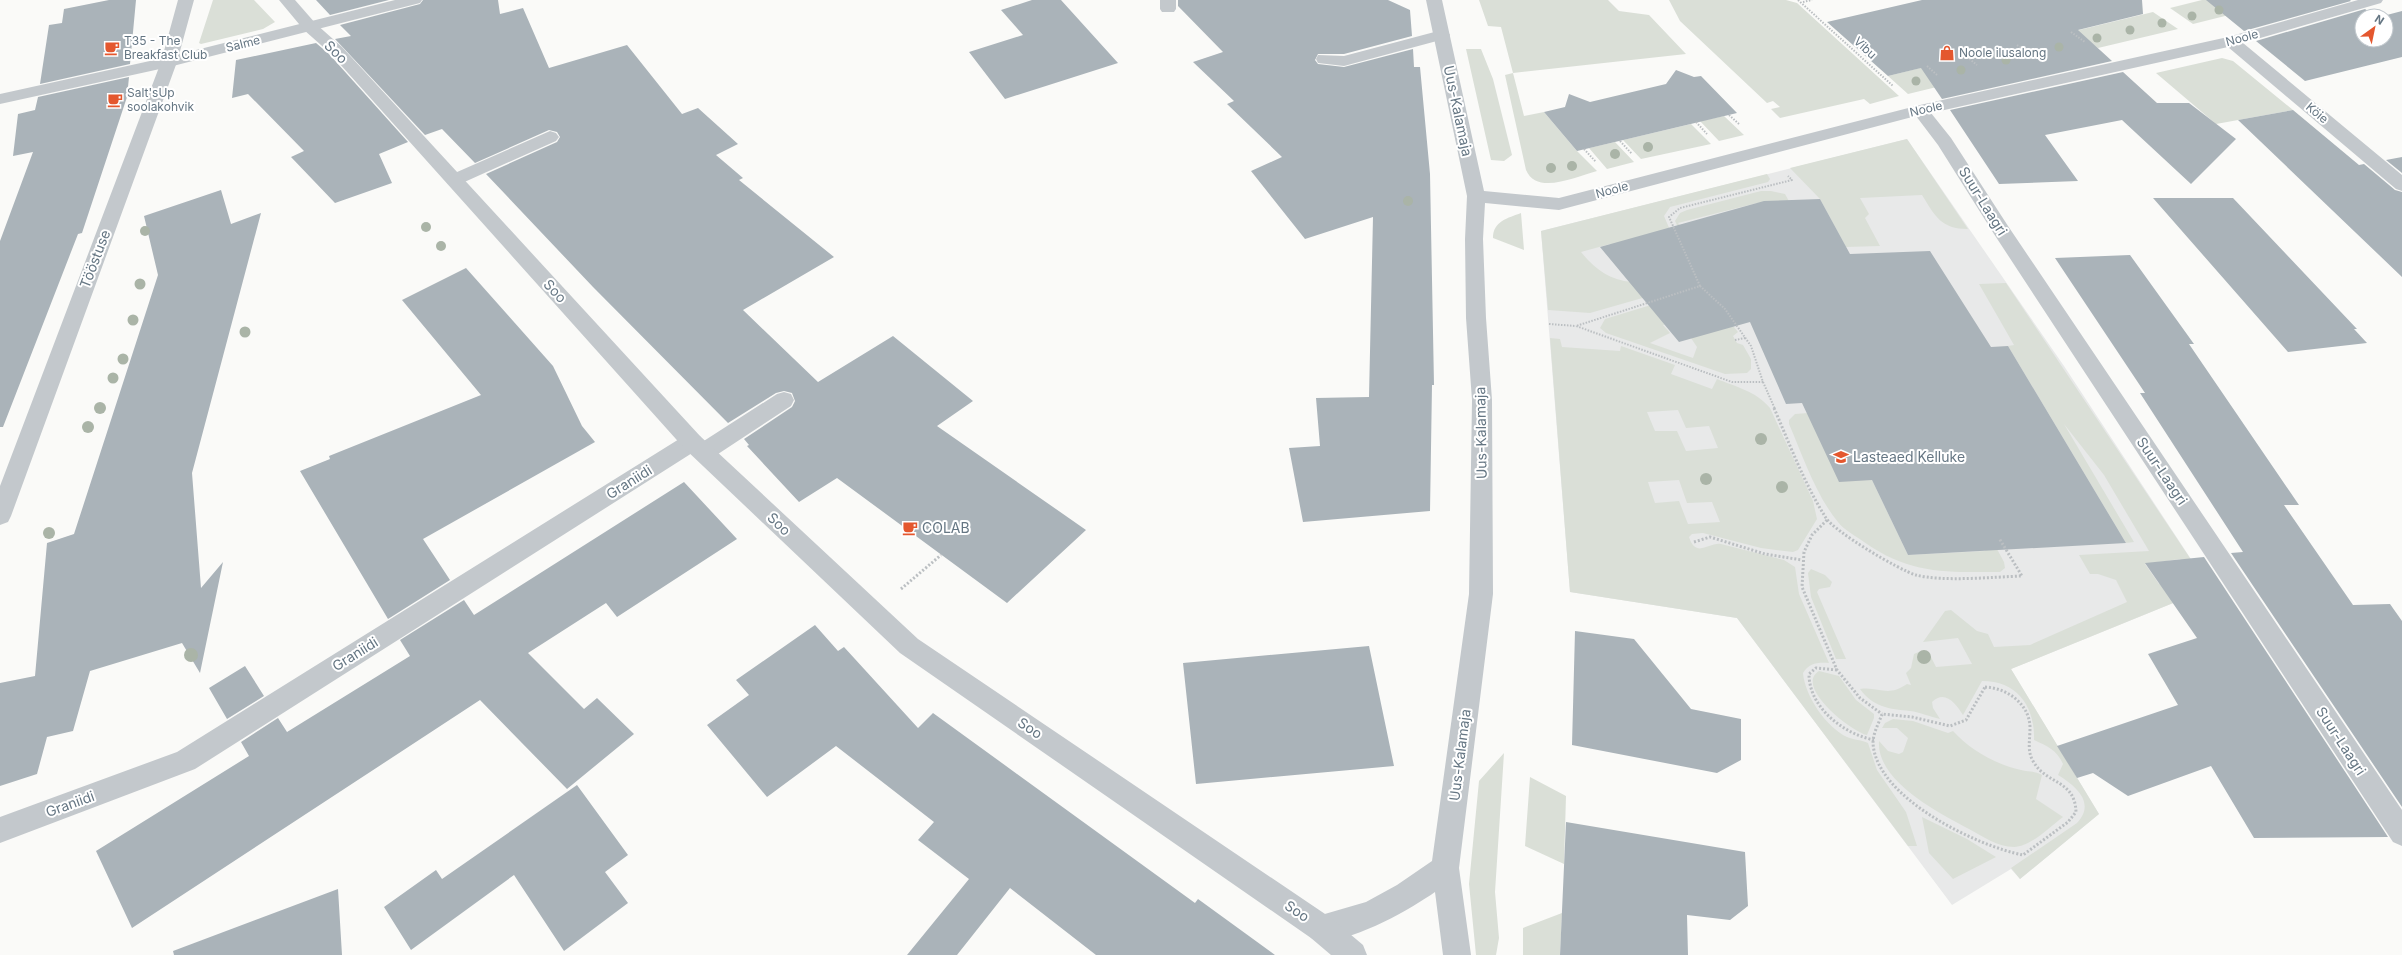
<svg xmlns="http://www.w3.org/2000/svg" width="2402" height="955" viewBox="0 0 2402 955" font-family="Inter,sans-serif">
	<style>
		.built { fill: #e8e9e9 }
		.green { fill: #dadfd7; fill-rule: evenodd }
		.building { fill: #aab3b9 }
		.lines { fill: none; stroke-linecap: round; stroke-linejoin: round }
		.path-far1 { stroke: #bbbfc2; stroke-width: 2; stroke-dasharray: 1.5 1.5; stroke-linecap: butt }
		.path { stroke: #bbbfc2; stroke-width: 3; stroke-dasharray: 2 2; stroke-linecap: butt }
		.service { fill: #c3c8cc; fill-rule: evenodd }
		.minor { fill: #c3c8cc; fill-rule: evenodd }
		.tertiary { fill: #c3c8cc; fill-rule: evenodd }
		.tree { fill: #aab4a7 }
		.labels { text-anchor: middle; stroke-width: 4; stroke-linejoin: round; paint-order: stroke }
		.far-street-label { font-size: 12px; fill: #657683; stroke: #fff }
		.far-poi-label { font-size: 12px; fill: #657683; stroke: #fff; text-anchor: start }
		.street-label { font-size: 14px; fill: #657683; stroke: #fff }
		.poi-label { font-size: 14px; fill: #657683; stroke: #fff; text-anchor: start }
	</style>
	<rect width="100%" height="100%" fill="#fafaf8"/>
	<path class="built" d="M1907 139 2064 366 2210 588 2011 669 2099 814 2020 879 2011 869 1952 905 1737 618 1570 592 1541 231Z"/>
	<path class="green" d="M213 0H254L275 22 263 29 201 44 199 43Z
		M1479 0H1608L1619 11 1649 15 1686 54 1513 73 1524 116 1544 112 1577 151 1597 171C1577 176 1537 196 1526 170L1505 75 1513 73 1501 27 1488 26Z
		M1669 0H1786L1797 3 1899 96 1870 104 1864 99 1780 118 1771 109 1780 107 1773 101 1767 103 1680 21Z
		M2202 0H2250L2261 7 2193 24 2170 8Z
		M2153 12 2178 29 2098 48 2075 31Z
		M1466 49H1481L1493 79 1512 155 1504 161 1491 160Z
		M2222 58 2233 61 2293 110 2216 124 2156 73Z
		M1924 67 1945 85 1908 94 1888 76Z
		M1724 116 1744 135 1719 141 1700 121Z
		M1691 124 1711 144 1641 159 1623 140Z
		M1907 139 1968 229C1941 229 1935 216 1922 195L1860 198 1869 214 1865 218 1880 246 1846 247 1820 199 1790 168Z
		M1615 142 1634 162 1607 169 1589 148Z
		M1767 174 1770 179 1768 182 1670 207 1664 216 1691 279 1646 297 1590 313 1548 310 1541 231ZM1610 244 1621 257 1632 282C1609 280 1595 269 1581 252Z
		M1761 191H1771L1785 194 1790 203 1784 231 1757 203 1678 223 1707 257 1696 264 1675 221 1680 213 1687 210Z
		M1521 213 1524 250 1493 238C1493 221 1508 218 1521 213Z
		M2006 283 2210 588 2011 669 2099 814 2020 879 2011 868 2077 823C2096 803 2076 786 2058 775L2063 764C2057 750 2047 746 2034 740 2035 707 2018 681 1982 681L1963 715C1956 704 1945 689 1932 702L1933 708 1940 719C1930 717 1920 712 1910 711 1889 709 1873 707 1860 689 1879 686 1887 698 1907 684L1911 685 1906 673 1911 668 1914 654 1921 651 1930 655 1936 667 1972 664 1958 638 1923 642 1945 611 1951 610 1977 631 1988 634 1994 647 2030 645 2127 602 2116 580 2098 574H2090L2079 555 2149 551 2104 475 2064 424 2134 542 2126 543 2008 346 2014 345 1979 284ZM2180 559 2194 579 2159 584 2145 564Z
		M1687 294 1716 305 1738 332 1733 336 1737 343 1743 345 1751 359V369L1747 373 1725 374 1606 333 1600 328 1605 319ZM1690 318 1691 338 1697 347 1693 358 1650 343 1670 333 1663 325Z
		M1550 338 1560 339 1562 347 1620 351 1621 346 1675 365 1671 374 1712 389 1717 379C1736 387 1756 391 1770 408L1813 501 1817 519 1798 550 1793 552 1761 548 1703 533 1692 534 1689 537C1696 559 1709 542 1721 544L1784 560 1795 567 1799 594 1829 663C1818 662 1809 663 1803 673 1805 696 1826 727 1847 737 1854 740 1862 740 1868 743L1877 770 1906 812 1917 846H1908L1737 618 1570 592ZM1678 410 1686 428 1709 426 1718 448 1686 451 1677 431H1655L1647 412ZM1679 480 1687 503 1712 502 1720 522 1688 524 1679 501 1655 503 1648 482Z
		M1821 412 1872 480 1908 555 1985 551 1991 538 2004 562 2005 568 2000 572C1946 572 1911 575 1864 542 1856 536 1844 530 1838 522 1815 494 1803 456 1789 424V420L1795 414Z
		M1811 569 1825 575 1832 582 1830 587 1819 589 1817 592 1846 659H1836L1811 597 1808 573Z
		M1819 671 1839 676 1856 700 1874 714V718L1867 735C1850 731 1794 686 1819 671Z
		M1893 719 1913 721 1948 733 1953 731C1970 750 1997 765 2021 770 2029 772 2035 771 2042 775L2036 799 2063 817C2050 827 2030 847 2014 847 1998 847 1982 836 1969 829 1939 813 1876 781 1879 741L1888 751 1899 754 1903 752 1908 738 1897 728H1882L1885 723Z
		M1504 753 1495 892 1499 938 1496 955H1476L1469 884 1479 781Z
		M1530 777 1566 796 1564 864 1525 846Z
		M1922 817 1967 839 1996 857 1953 879 1929 853Z
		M1562 913 1560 955H1523V928Z"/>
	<path class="building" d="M109 0H136L130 64 40 84 49 25 62 23 64 9Z
		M316 0H389L330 15Z
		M423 0H498L500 14 523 8 549 68 627 45 682 114 698 108 738 144 716 155 743 178 739 180 834 257 743 310 818 382 893 336 973 401 937 426 1086 530 1007 603 837 478 799 502 747 446 749 445 744 439 792 407 795 401 792 393 784 391 776 393 728 423 593 287 486 174 557 142 560 137 557 132 549 130 475 163 442 129 425 135 335 39 351 36 340 25 420 4Z
		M1032 0H1061L1118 63 1005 99 969 52 1023 35 1001 10Z
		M1178 0H1388L1410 10 1412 36 1344 54H1318L1315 60 1318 64 1344 67 1413 49 1414 67H1420L1430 174 1434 385H1432L1430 511 1303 522 1289 448 1320 446 1316 398 1369 397 1373 217 1305 239 1251 171 1282 157 1227 104 1234 101 1193 62 1223 52 1178 6Z
		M1922 0H2142L2143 14 2078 30 2112 61 1942 99 1921 68 1888 76 1827 22Z
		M2206 0H2350L2351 1 2244 31Z
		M2365 9 2375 16H2362V40H2386V16H2383L2402 11V57L2305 81 2256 41Z
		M316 43 329 54 408 142 379 154 392 183 335 203 291 157 304 151 248 94 232 98 236 60Z
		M1676 70 1694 77 1701 76 1737 113 1577 151 1544 112 1565 107 1569 94 1590 102 1666 84Z
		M2123 72 2157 103H2189L2236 139 2191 184 2122 120 2045 135 2078 181 1999 184 1950 110Z
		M129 77 127 97 82 233 78 234 3 427H0V241L33 152 13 156 18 114 35 110 38 97Z
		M2293 110 2359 165 2364 164 2395 190 2402 192V277L2238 120Z
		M2402 157V173L2386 160Z
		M221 190 231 224 261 213 192 473 201 588 223 562 200 673 182 643 90 671 73 731 47 737 37 774 0 786V683L35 676 47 543 74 534 158 275 144 216Z
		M2153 198H2233L2357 329H2354L2367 343 2288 352Z
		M1820 199 1850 254 1930 251 1991 347 2008 346 2126 543 1908 555 1872 480 1839 482 1802 403 1786 404 1750 322 1679 342 1600 247 1764 201Z
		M2130 255 2194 344H2189L2299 505H2284L2353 605 2390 604 2402 621V807L2231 553 2243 552 2140 393H2145L2055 258Z
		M466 268 553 366 582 426 595 442 423 539 450 580 388 619 300 471 330 459 329 456 481 395 402 300Z
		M684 482 737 539 617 617 606 603 528 653 584 709 597 698 634 734 567 789 480 700 132 928 96 851 249 756 241 742 278 718 287 732 410 656 400 640 464 600 474 615Z
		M2204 557 2388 837 2254 838 2211 766 2128 796 2093 773 2077 778 2057 746 2178 705 2148 654 2197 638 2145 563Z
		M815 625 838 651 844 647 918 728 933 713 1195 903 1198 899 1275 955H1096L1010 888 957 955H907L969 879 918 840 934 822 836 746 767 797 707 725 749 695 736 680Z
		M1575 631 1634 639 1691 709 1741 719V760L1717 773 1572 745Z
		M1369 646 1394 766 1196 784 1183 663Z
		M245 666 264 696 227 719 209 688Z
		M577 785 628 855 605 872 628 903 564 951 514 875 411 950 384 907 436 870 442 879Z
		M1566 822 1745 852 1748 906 1730 920 1687 915 1688 955H1560Z
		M338 889 342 955H174L173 951Z"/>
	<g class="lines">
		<path class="path-far1" d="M1798 0 1893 86
			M1803 2 1812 0
			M2071 32 2085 42
			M2017 45 2029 53
			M1967 57 1977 65
			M1927 66 1937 75
			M1729 115 1740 125
			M1696 122 1707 134
			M1620 141 1632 154
			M1584 149 1596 162
			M1700 286 1669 217 1680 208 1792 180 1788 176
			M1700 286 1725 309 1751 346 1763 382H1732L1576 326Z
			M1549 324 1576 326
			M1735 340 1745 338
			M1763 382 1775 409"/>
		<path class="path" d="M1774 408C1790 445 1805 485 1826 518 1835 532 1899 570 1916 575 1943 582 1993 577 2022 576L1999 538
			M1827 520 1812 535 1804 552 1802 587 1837 670 1860 698 1882 714
			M1694 542 1710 537 1765 554 1802 560
			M901 589 941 555
			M1837 670 1816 668 1809 674C1809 708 1844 734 1874 740
			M1985 687C2007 688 2030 704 2030 728 2030 740 2027 751 2033 761 2046 785 2075 779 2076 812L2068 822 2023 855C1977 846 1876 798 1873 743 1873 733 1879 723 1882 714L1912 717 1950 726 1966 720Z"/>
		<path class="service" d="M1160 0H1176V9L1174 12H1162L1160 9Z
			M1442 30 1448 32 1450 35 1448 38 1344 66 1318 63 1316 59 1318 55 1344 56Z
			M550 131 556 133 559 137 556 141 460 184 454 186 448 184 445 180 448 176Z
			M784 392 791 394 794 400 791 406 712 458 704 460 696 458 693 452 696 446 777 394Z"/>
		<path class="minor" d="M395 0H422L420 3 169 67 0 104V94L168 57Z
			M1426 0H1442L1484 191 1559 198 1920 105 2228 37 2358 0H2383L2381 3 2243 43 2402 175V191L2396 189 2228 47 1931 113 1951 138 2008 226 2402 810V846L2393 842 1994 234 1938 145 1916 116 1559 210 1485 203 1483 239 1486 318 1492 400 1493 594 1459 868 1471 955H1443L1435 892C1409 910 1341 950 1311 938L1307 928 1311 918 1366 902 1397 885 1432 861 1469 594 1472 400 1466 318 1465 239 1467 196Z
			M692 434 700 436 703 442 700 448 195 769 0 843V817L177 752 684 436Z"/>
		<path class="tertiary" d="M178 0H194L177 62 11 516 8 522 0 525V486L161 62Z
			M279 0H295L316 24 342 47 700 436 918 639 1331 918 1363 945 1367 955H1331L1311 938 900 653 684 448 330 53 304 30Z"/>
	</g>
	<g class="tree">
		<circle cx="2219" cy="10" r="4.5"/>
		<circle cx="2192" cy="16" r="4.5"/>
		<circle cx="2162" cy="23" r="4.5"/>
		<circle cx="2130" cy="30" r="4.5"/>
		<circle cx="2097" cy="38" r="4.5"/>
		<circle cx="2059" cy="47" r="4.5"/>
		<circle cx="2006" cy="60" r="4.5"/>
		<circle cx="1961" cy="70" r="4.5"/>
		<circle cx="1916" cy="81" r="4.5"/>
		<circle cx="1648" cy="147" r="5"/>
		<circle cx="1615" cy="154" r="5"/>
		<circle cx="1572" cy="166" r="5"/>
		<circle cx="1551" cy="168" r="5"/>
		<circle cx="1408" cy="201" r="5"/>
		<circle cx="426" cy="227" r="5"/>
		<circle cx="145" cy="231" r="5"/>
		<circle cx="441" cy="246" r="5"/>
		<circle cx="140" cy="284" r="5.5"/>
		<circle cx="133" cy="320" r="5.5"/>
		<circle cx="245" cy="332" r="5.5"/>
		<circle cx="123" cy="359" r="5.5"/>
		<circle cx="113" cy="378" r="5.5"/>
		<circle cx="100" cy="408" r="6"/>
		<circle cx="88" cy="427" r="6"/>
		<circle cx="1761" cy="439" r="6"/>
		<circle cx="1706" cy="479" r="6"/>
		<circle cx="1782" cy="487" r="6"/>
		<circle cx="49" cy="533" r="6"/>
		<circle cx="191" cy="655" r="7"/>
		<circle cx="1924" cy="657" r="7"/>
	</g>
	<defs>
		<g id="cafe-bare" transform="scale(1.2)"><path d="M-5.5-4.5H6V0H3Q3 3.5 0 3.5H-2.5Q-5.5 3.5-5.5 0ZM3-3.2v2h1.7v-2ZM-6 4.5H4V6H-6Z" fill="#e4572e" stroke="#fff" stroke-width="2.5" paint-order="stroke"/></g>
		<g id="shop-bare" transform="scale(1.2)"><path d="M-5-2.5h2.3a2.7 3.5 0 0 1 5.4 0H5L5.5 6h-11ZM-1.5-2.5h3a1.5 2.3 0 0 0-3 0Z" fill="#e4572e" stroke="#fff" stroke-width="2.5" paint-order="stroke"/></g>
		<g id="school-bare" transform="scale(1.2)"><path d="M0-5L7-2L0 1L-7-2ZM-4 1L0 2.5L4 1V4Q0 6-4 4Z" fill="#e4572e" stroke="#fff" stroke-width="2.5" paint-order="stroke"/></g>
	</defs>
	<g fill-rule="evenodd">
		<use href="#cafe-bare" x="112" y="48"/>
		<use href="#shop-bare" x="1947" y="53"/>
		<use href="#cafe-bare" x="115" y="100"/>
		<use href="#school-bare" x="1841" y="457"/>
		<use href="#cafe-bare" x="910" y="528"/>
	</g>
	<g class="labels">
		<g class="far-street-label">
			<text transform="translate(2242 38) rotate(-15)" y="4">Noole</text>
			<text transform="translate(243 44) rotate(-14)" y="4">Salme</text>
			<text transform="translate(1865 48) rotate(43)" y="4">Vibu</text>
			<text transform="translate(1926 109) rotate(-13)" y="4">Noole</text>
			<text transform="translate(2317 113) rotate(40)" y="4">Köie</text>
			<text transform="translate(1612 190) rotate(-15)" y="4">Noole</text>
		</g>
		<g class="far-poi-label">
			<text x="124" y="45">T35 - The<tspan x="124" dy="14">Breakfast Club</tspan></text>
			<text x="1959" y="57">Noole ilusalong</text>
			<text x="127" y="97">Salt'sUp<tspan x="127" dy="14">soolakohvik</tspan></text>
		</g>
		<g class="street-label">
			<text transform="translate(336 52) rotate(45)" y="5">Soo</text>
			<text transform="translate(1458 111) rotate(78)" y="5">Uus-Kalamaja</text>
			<text transform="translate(1983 201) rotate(58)" y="5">Suur-Laagri</text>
			<text transform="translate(95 259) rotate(-69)" y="5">Tööstuse</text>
			<text transform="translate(555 291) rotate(47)" y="5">Soo</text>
			<text transform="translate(1481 433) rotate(-91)" y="5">Uus-Kalamaja</text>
			<text transform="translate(2162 471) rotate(56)" y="5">Suur-Laagri</text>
			<text transform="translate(629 482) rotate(-32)" y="5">Graniidi</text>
			<text transform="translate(779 524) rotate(43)" y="5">Soo</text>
			<text transform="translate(355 654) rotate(-32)" y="5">Graniidi</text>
			<text transform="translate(1030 728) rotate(34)" y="5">Soo</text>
			<text transform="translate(2341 741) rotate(57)" y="5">Suur-Laagri</text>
			<text transform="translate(1460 755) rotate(-83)" y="5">Uus-Kalamaja</text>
			<text transform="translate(70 804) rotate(-20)" y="5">Graniidi</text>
			<text transform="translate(1297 911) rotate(34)" y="5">Soo</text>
		</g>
		<g class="poi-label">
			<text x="1853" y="462">Lasteaed Kelluke</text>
			<text x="922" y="533">COLAB</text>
		</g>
	</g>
	<g transform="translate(2374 28) rotate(33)"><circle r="19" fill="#ffffff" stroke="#c1c8cd"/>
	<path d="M0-3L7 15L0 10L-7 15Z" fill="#e4572e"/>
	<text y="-6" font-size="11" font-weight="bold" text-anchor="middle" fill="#657683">N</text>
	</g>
</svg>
